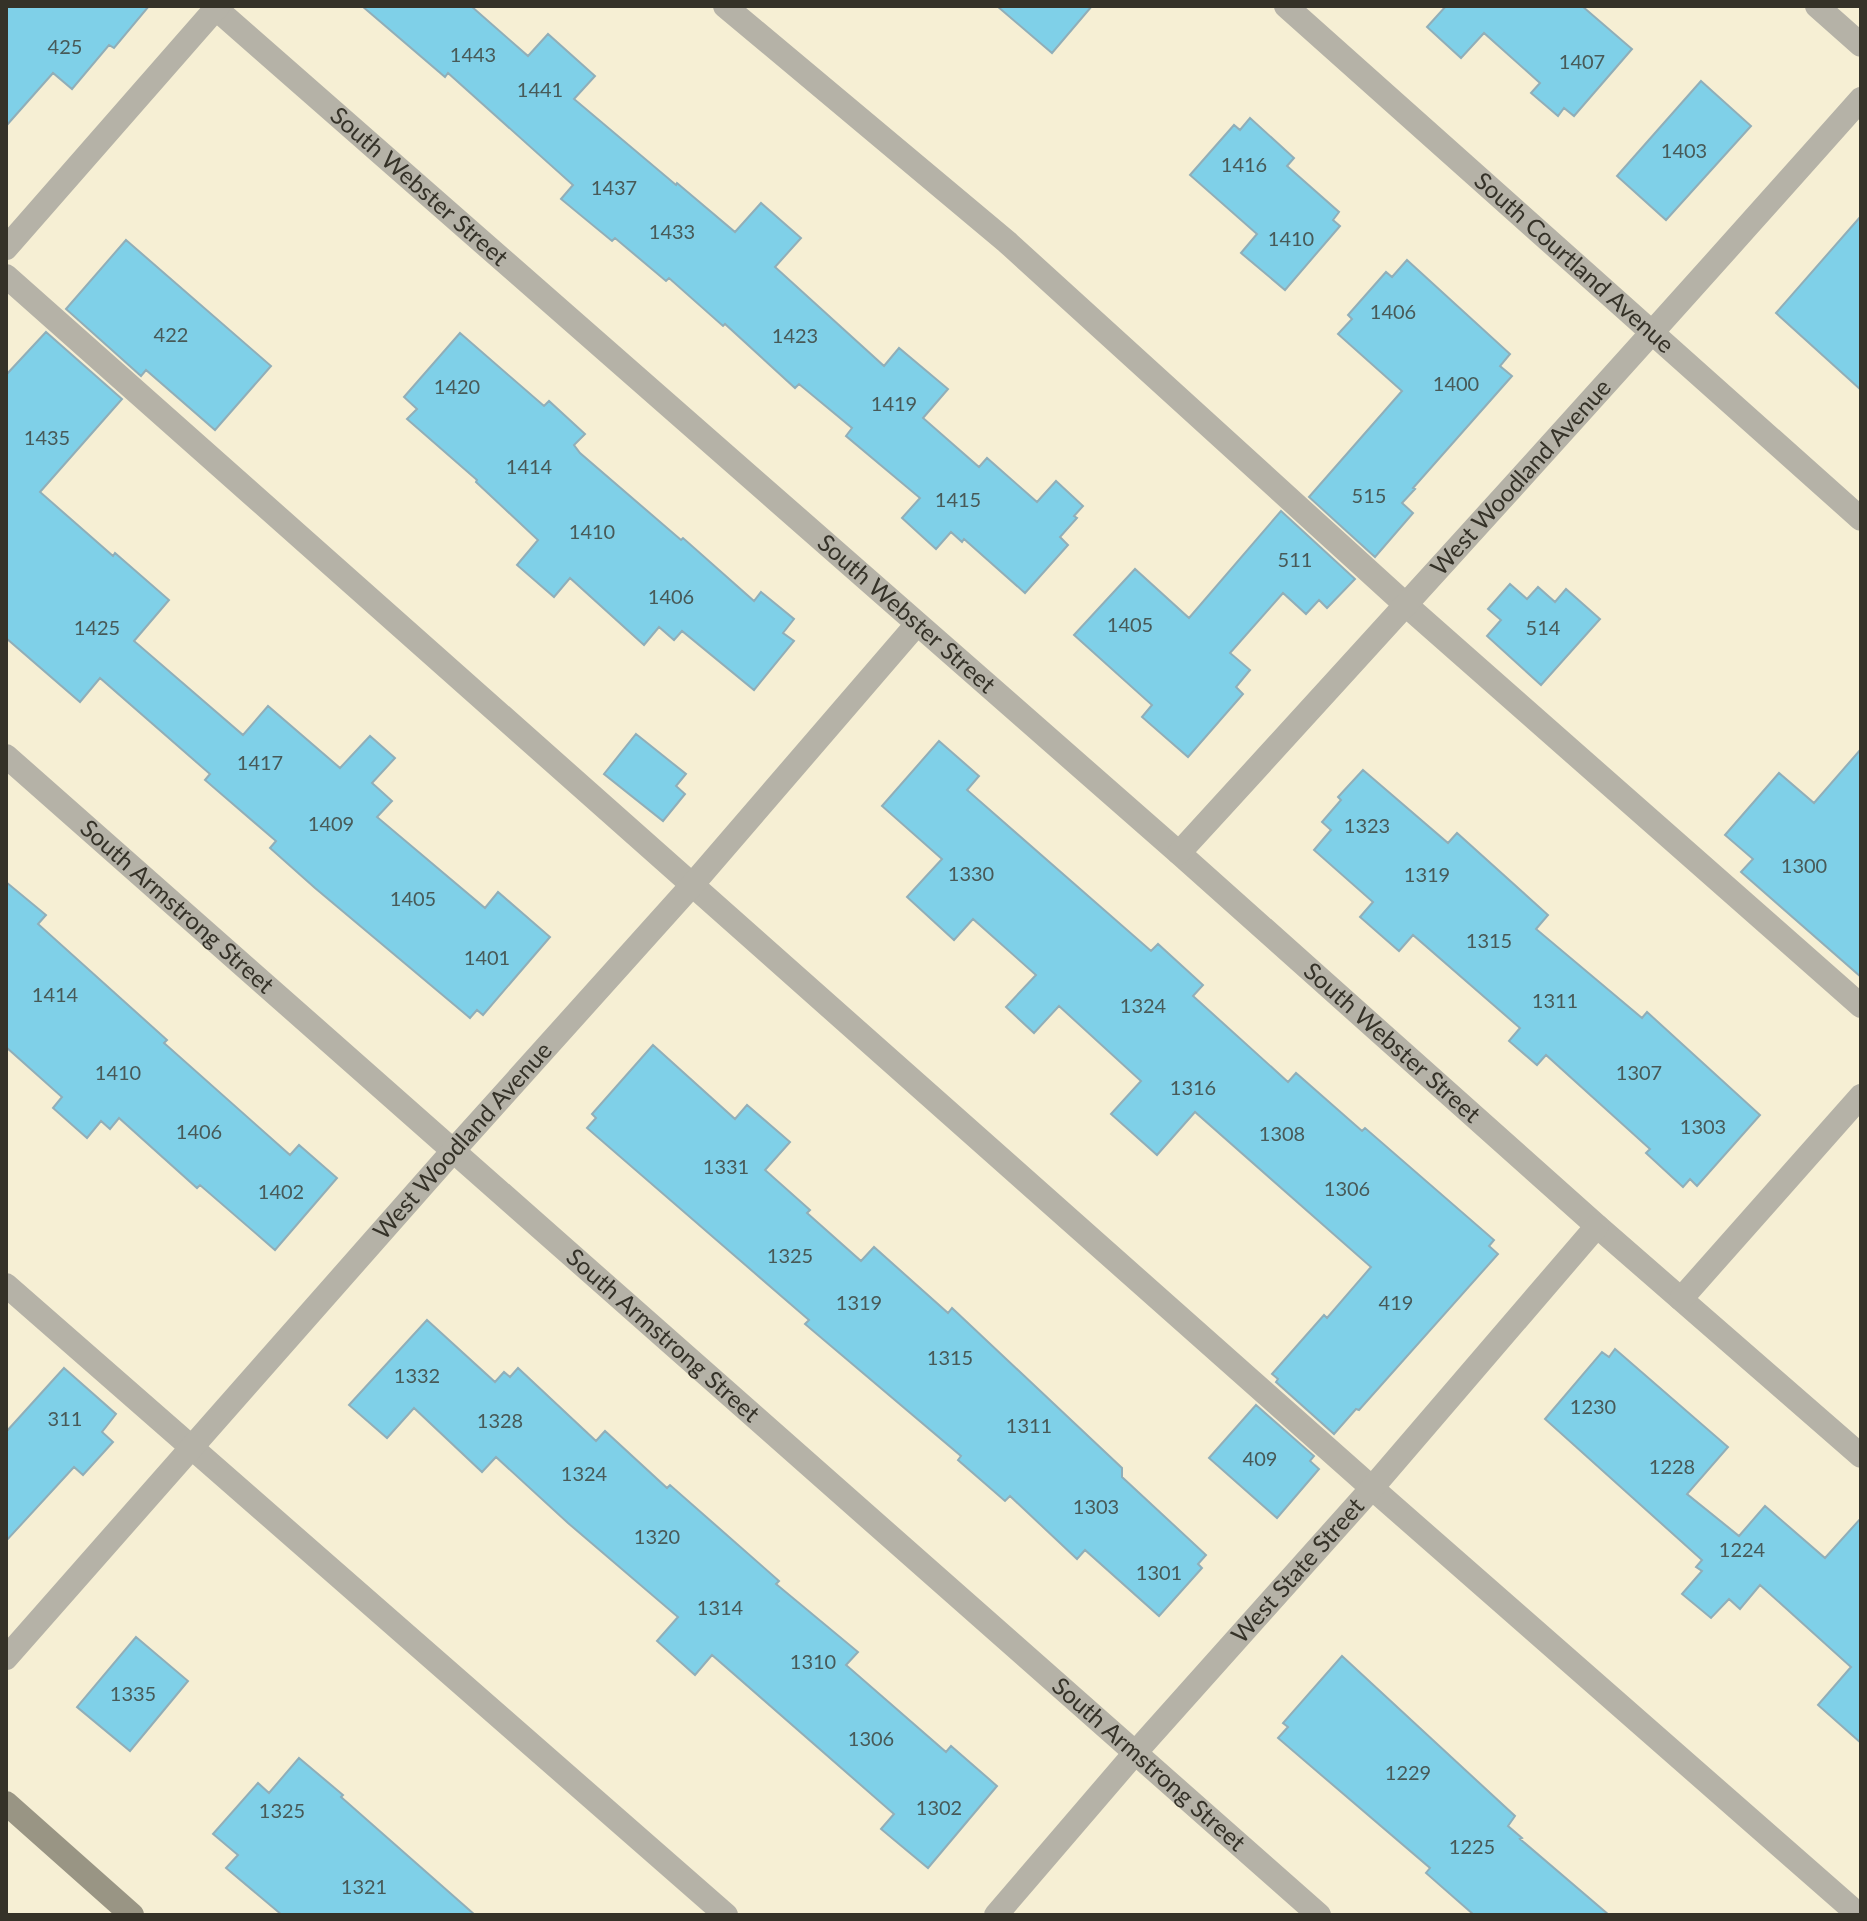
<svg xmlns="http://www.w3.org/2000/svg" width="1867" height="1921" viewBox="0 0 1867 1921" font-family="Lato,sans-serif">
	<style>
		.building { fill: #7fd0e8; stroke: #90aeb8; stroke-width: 2 }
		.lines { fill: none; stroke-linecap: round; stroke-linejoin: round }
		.lane { stroke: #b5b2a7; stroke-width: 24 }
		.street { stroke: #b5b2a7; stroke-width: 24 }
		.secondary { stroke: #999584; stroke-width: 24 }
		.labels { text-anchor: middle; stroke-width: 6; stroke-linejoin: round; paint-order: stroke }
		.number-label { font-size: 20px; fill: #485a58 }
		.street-label { font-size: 24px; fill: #353228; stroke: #f6efd4 }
	</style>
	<rect width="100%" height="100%" fill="#f6efd4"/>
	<path class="building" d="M6 6H149L114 48 109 45 72 89 53 73 6 126Z
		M362 6H471L528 56 548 34 595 76 574 99 676 185 677 183 735 232 761 203 801 238 775 267 884 366 899 348 948 389 923 418 979 467 987 458 1037 502 1056 481 1083 506 1074 516 1077 518 1060 537 1068 545 1025 593 964 539 962 542 951 532 936 549 902 518 920 498 846 436 852 428 799 384 795 388 725 324 723 326 669 278 666 281 615 238 612 241 561 199 573 185 448 73 445 77Z
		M997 6H1092L1052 53Z
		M1446 6H1582L1632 49 1574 116 1564 108 1558 116 1531 93 1540 83 1484 33 1461 58 1427 27Z
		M1701 81 1751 126 1666 220 1617 176Z
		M1250 118 1294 158 1287 166 1339 212 1333 220 1340 226 1285 290 1241 253 1257 234 1190 175 1234 125 1240 130Z
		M1861 216V390L1776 313Z
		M126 240 271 366 215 430 146 370 141 376 66 309Z
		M1407 260 1510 354 1500 366 1512 376 1413 488 1415 489 1402 503 1413 513 1375 557 1309 497 1402 391 1338 334 1352 319 1348 315 1386 272 1392 277Z
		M46 332 122 399 40 492 113 556 115 553 169 600 134 641 243 735 268 706 340 768 370 736 395 758 372 783 392 801 377 817 485 908 498 892 550 937 483 1015 477 1010 470 1018 315 888 270 848 276 841 205 780 210 774 100 678 80 702 6 638V375Z
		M460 333 544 406 549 401 585 434 574 445 580 453 681 540 683 538 754 601 761 592 794 619 783 633 794 641 754 690 682 631 674 640 659 627 644 645 570 578 554 597 517 565 538 540 476 482 477 480 407 419 417 409 404 397Z
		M1281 511 1355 579 1327 608 1319 600 1306 614 1283 593 1230 653 1250 670 1236 687 1243 694 1188 757 1142 717 1152 705 1074 635 1135 569 1189 618Z
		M1510 584 1527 599 1538 587 1555 602 1566 589 1600 619 1541 685 1487 636 1501 620 1488 609Z
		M636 734 686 774 676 786 685 794 663 821 604 774Z
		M939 741 979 776 967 790 1151 951 1158 944 1203 985 1193 996 1288 1082 1296 1073 1362 1131 1365 1128 1494 1240 1489 1246 1498 1254 1359 1410 1356 1409 1334 1434 1276 1382 1278 1379 1272 1374 1324 1315 1327 1318 1371 1267 1195 1112 1157 1155 1111 1114 1141 1081 1059 1006 1034 1033 1006 1007 1036 975 973 919 954 940 907 897 942 859 882 806Z
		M1861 749V977L1741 872 1753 859 1725 835 1779 773 1814 803Z
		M1363 770 1448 843 1457 833 1548 915 1536 929 1642 1018 1647 1012 1760 1115 1697 1186 1690 1179 1683 1187 1646 1153 1650 1149 1546 1055 1537 1065 1509 1041 1520 1028 1413 935 1399 951 1360 917 1373 902 1314 850 1331 830 1322 822 1341 800 1338 797Z
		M6 882 46 915 38 924 167 1040 164 1043 290 1155 299 1145 337 1178 275 1250 200 1185 197 1188 119 1118 110 1129 101 1121 87 1138 53 1108 62 1097 6 1047Z
		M653 1045 735 1119 747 1105 790 1142 765 1170 810 1210 807 1213 861 1261 874 1247 948 1313 952 1308 1122 1468V1477L1206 1555 1198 1564 1202 1568 1159 1616 1085 1550 1077 1559 1010 1496 1005 1501 958 1460 961 1456 805 1324 809 1320 587 1128 596 1118 592 1114Z
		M427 1320 495 1382 504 1372 510 1377 518 1368 596 1441 605 1431 667 1488 670 1485 779 1581 776 1584 858 1652 846 1665 946 1752 951 1746 997 1786 928 1868 881 1829 894 1814 712 1655 695 1675 657 1641 678 1617 568 1523 496 1457 482 1472 414 1408 387 1438 349 1405Z
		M1615 1349 1728 1447 1687 1494 1739 1536 1765 1506 1825 1558 1861 1518V1743L1818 1705 1851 1667 1760 1585 1740 1609 1729 1599 1711 1618 1682 1594 1702 1571 1696 1567 1702 1560 1545 1419 1602 1352 1609 1357Z
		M64 1368 116 1414 102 1432 113 1442 83 1475 74 1467 6 1541V1432Z
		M1256 1405 1314 1456 1310 1461 1319 1469 1277 1518 1209 1458Z
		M136 1637 188 1681 130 1751 77 1707Z
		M1342 1656 1515 1816 1508 1826 1522 1838 1520 1839 1609 1915H1474L1426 1873 1430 1868 1278 1738 1288 1727 1283 1723Z
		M299 1758 343 1795 341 1797 475 1915H282L226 1868 238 1855 213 1834 258 1783 269 1793Z"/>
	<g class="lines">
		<path class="lane" d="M725 6 1007 242 1406 605 1861 1006
			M1817 6 1861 45
			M6 276 1372 1488 1859 1915
			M6 1285 726 1915"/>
		<g class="street">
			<path id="s1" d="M213 6 1179 853 1597 1226 1861 1456"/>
			<path id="s2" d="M1286 6 1861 519"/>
			<path d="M6 248 218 6"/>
			<path id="s3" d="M6 756 1319 1915"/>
			<path id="s4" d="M1179 853C1408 603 1636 352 1861 99"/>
			<path d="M1681 1299 1861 1096"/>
			<path id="s5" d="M6 1658 453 1151 693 884 917 624"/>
			<path id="s6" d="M996 1915 1135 1753 1372 1488 1597 1226"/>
		</g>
		<path class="secondary" d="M6 1803 132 1915"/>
	</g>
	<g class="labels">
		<g class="number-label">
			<text x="65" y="54">425</text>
			<text x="473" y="62">1443</text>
			<text x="1582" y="69">1407</text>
			<text x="540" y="97">1441</text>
			<text x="1684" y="158">1403</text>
			<text x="1244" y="172">1416</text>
			<text x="614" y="195">1437</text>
			<text x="672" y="239">1433</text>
			<text x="1291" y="246">1410</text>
			<text x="1393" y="319">1406</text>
			<text x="171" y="342">422</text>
			<text x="795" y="343">1423</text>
			<text x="1456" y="391">1400</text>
			<text x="457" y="394">1420</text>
			<text x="894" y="411">1419</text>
			<text x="47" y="445">1435</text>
			<text x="529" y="474">1414</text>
			<text x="1369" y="503">515</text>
			<text x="958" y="507">1415</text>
			<text x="592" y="539">1410</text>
			<text x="1295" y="567">511</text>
			<text x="671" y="604">1406</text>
			<text x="1130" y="632">1405</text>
			<text x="97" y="635">1425</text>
			<text x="1543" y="635">514</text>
			<text x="260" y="770">1417</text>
			<text x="331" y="831">1409</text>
			<text x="1367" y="833">1323</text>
			<text x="1804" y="873">1300</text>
			<text x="971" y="881">1330</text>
			<text x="1427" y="882">1319</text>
			<text x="413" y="906">1405</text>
			<text x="1489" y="948">1315</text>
			<text x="487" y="965">1401</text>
			<text x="55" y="1002">1414</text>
			<text x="1555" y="1008">1311</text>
			<text x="1143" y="1013">1324</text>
			<text x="118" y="1080">1410</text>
			<text x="1639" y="1080">1307</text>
			<text x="1193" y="1095">1316</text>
			<text x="1703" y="1134">1303</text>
			<text x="199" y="1139">1406</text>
			<text x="1282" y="1141">1308</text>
			<text x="726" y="1174">1331</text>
			<text x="1347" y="1196">1306</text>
			<text x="281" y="1199">1402</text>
			<text x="790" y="1263">1325</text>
			<text x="859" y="1310">1319</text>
			<text x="1396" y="1310">419</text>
			<text x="950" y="1365">1315</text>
			<text x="417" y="1383">1332</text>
			<text x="1593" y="1414">1230</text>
			<text x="65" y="1426">311</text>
			<text x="500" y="1428">1328</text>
			<text x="1029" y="1433">1311</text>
			<text x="1260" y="1466">409</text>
			<text x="1672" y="1474">1228</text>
			<text x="584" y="1481">1324</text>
			<text x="1096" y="1514">1303</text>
			<text x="657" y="1544">1320</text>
			<text x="1742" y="1557">1224</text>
			<text x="1159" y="1580">1301</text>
			<text x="720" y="1615">1314</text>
			<text x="813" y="1669">1310</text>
			<text x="133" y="1701">1335</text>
			<text x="871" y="1746">1306</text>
			<text x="1408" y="1780">1229</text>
			<text x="939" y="1815">1302</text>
			<text x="282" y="1818">1325</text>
			<text x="1472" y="1854">1225</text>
			<text x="364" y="1894">1321</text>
		</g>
		<g class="street-label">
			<text dy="8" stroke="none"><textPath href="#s1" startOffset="274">South Webster Street</textPath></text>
			<text dy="8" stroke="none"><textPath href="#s2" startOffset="386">South Courtland Avenue</textPath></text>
			<text dy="8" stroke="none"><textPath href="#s4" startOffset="508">West Woodland Avenue</textPath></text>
			<text dy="8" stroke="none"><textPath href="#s1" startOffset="922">South Webster Street</textPath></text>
			<text dy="8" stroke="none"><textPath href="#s3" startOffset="228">South Armstrong Street</textPath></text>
			<text dy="8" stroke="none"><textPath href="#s1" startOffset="1570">South Webster Street</textPath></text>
			<text dy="8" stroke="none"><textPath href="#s5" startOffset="690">West Woodland Avenue</textPath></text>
			<text dy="8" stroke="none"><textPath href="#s3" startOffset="876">South Armstrong Street</textPath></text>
			<text dy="8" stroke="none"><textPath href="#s6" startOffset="458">West State Street</textPath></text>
			<text dy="8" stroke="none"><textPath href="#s3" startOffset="1524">South Armstrong Street</textPath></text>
		</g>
	</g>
	<rect width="1867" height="1921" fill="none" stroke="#353228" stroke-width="16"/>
</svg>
